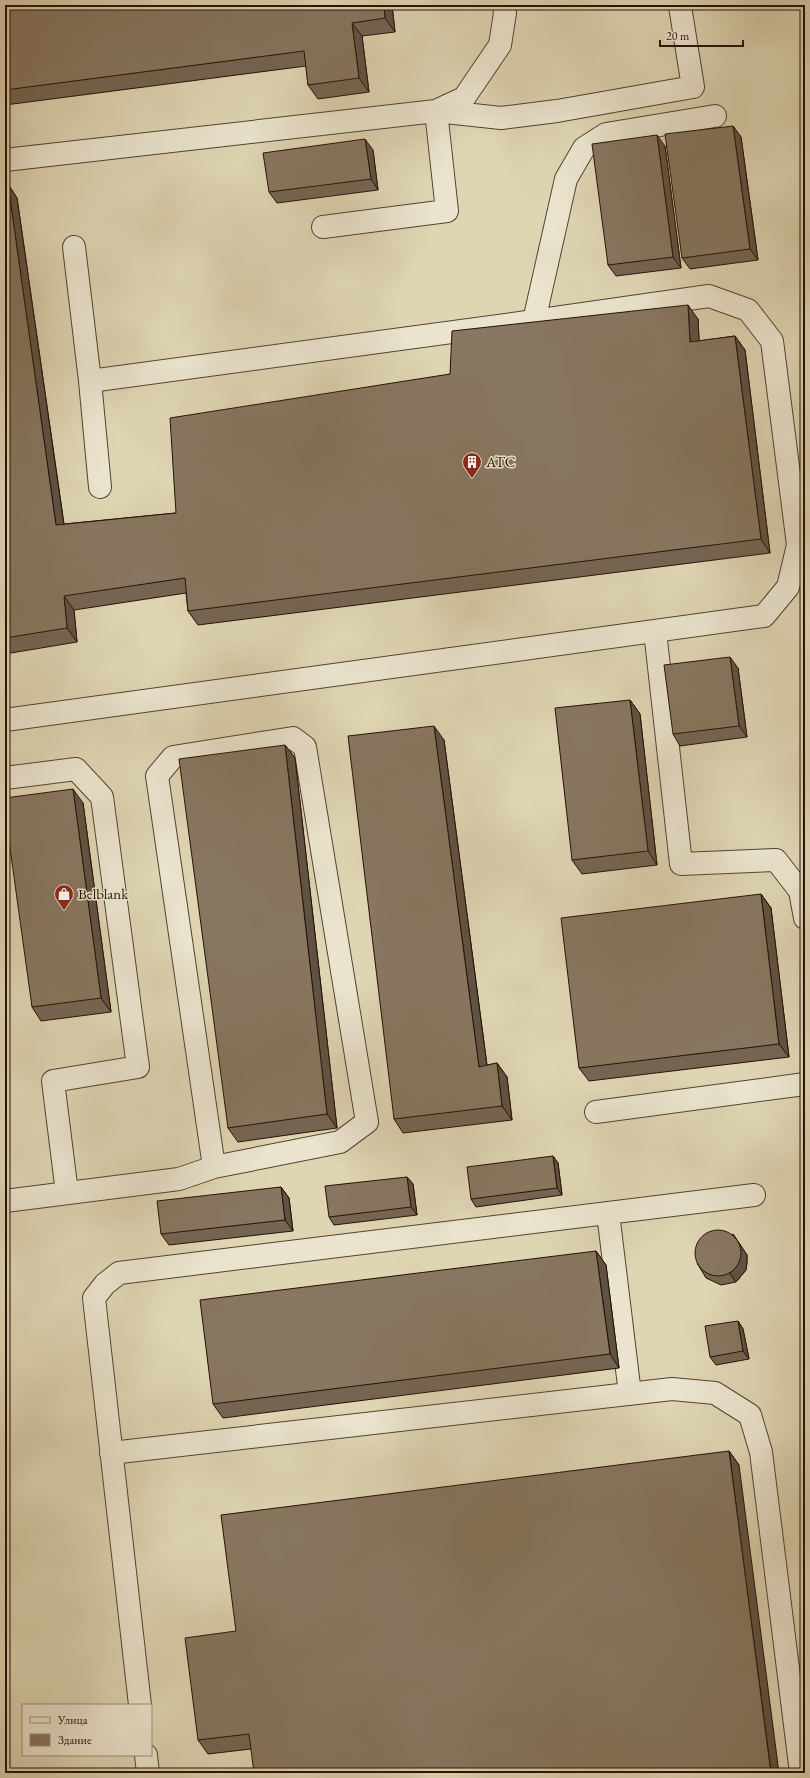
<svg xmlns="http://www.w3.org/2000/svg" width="810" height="1778" viewBox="0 0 810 1778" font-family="'EB Garamond',serif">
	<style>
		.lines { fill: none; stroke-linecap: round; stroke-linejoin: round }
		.minor-casing { stroke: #564131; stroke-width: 24 }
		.minor { stroke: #eae4ce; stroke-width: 22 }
		.wall { fill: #746553; stroke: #291006 }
		.shaded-wall { fill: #5e5343; stroke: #291006 }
		.building { fill: #877660; stroke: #291006 }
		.labels { text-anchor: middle; stroke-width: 3; stroke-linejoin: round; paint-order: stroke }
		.poi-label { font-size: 15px; fill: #291006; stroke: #eae4ce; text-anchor: start }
	</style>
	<rect width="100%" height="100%" fill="#ded5b3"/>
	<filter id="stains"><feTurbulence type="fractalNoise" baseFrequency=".005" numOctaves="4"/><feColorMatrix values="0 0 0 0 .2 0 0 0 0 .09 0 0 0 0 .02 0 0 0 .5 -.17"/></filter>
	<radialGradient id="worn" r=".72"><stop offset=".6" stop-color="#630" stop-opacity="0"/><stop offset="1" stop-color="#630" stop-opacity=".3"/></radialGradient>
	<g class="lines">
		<g class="minor-casing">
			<path id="minor" d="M5 160 436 111 464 98 500 45 505 13 504 5
				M323 227 447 211 436 111 501 118 557 111 693 87 680 6
				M534 321 566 179 584 148 606 134 715 116
				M90 381 100 487
				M655 631 681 864 776 860 800 891 805 918
				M5 720 764 616 788 587 798 545 772 341 748 310 709 296 534 321 90 381 74 247
				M5 778 76 769 102 797 138 1067 53 1081 67 1193
				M596 1112 805 1084
				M5 1201 179 1179 214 1167 340 1142 367 1122 305 747 293 738 173 757 157 776 214 1167
				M608 1213 630 1394
				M111 1453 672 1389 715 1393 750 1415 761 1452 801 1773
				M140 1705 94 1298 105 1284 119 1273 754 1195
				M146 1755 148 1773"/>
		</g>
		<use href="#minor" class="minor"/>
	</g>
	<path class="wall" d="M5 5H392L395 32 362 36 369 92 318 99 308 85 306 66 5 105Z
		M733 126 741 137 758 260 690 269 682 258Z
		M665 146 681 268 616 276 608 265Z
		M373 150 378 190 277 203 269 192Z
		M8 184 17 198 64 524 176 513 450 374 698 319 699 341 735 336 745 350 770 553 198 625 188 611 186 593 74 610 77 642 5 654V185Z
		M738 668 747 737 680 746 673 734Z
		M630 700 640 714 657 865 582 874 572 860Z
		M444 740 487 1065 497 1063 507 1077 512 1120 403 1133 394 1119Z
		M285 745 295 758 337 1128 238 1142 228 1128Z
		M83 803 111 1012 41 1021 32 1007Z
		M761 894 771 908 789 1057 589 1081 579 1068Z
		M553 1156 558 1163 562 1195 476 1207 471 1199Z
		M407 1177 413 1184 417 1215 334 1225 329 1217Z
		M281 1187 289 1198 293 1231 169 1245 161 1234Z
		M733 1234 747 1255V1262L746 1270 736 1282 721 1285 706 1278 697 1263Z
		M596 1251 606 1265 619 1368 223 1418 213 1404Z
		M738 1321 743 1329 749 1359 716 1365 710 1357Z
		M729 1451 739 1465 251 1749 208 1754 198 1740 236 1631Z"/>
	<path class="shaded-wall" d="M384 5H392L395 32 385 18Z
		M352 23 362 36 369 92 359 78Z
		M733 126 741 137 758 260 750 249Z
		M657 135 665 146 681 268 673 257Z
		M365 139 373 150 378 190 371 179Z
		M8 184 17 198 66 539 56 525Z
		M688 305 698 319 700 356 690 342Z
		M735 336 745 350 770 553 761 539Z
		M64 596 74 610 77 642 67 628Z
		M730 657 738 668 747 737 739 726Z
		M630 700 640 714 657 865 648 851Z
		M434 726 444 740 489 1081 479 1067Z
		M285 745 295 758 337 1128 327 1114Z
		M73 789 83 803 111 1012 101 998Z
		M761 894 771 908 789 1057 779 1044Z
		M497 1063 507 1077 512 1120 502 1106Z
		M553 1156 558 1163 562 1195 557 1188Z
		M407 1177 413 1184 417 1215 411 1207Z
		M281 1187 289 1198 293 1231 285 1220Z
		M733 1234 747 1255V1262L746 1270 736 1282 730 1274Z
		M596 1251 606 1265 619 1368 610 1354Z
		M738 1321 743 1329 749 1359 743 1351Z
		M729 1451 739 1465 779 1773H771Z"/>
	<path class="building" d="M5 5H384L385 18 352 23 359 78 308 85 304 51 5 90Z
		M733 126 750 249 682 258 665 134Z
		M657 135 673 257 608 265 592 144Z
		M365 139 371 179 269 192 263 153Z
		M8 184 56 525 176 513 170 418 450 374 452 331 688 305 690 342 735 336 761 539 188 611 185 578 64 596 67 628 5 638V185Z
		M730 657 739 726 673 734 664 665Z
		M630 700 648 851 572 860 555 708Z
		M434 726 479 1067 497 1063 502 1106 394 1119 348 736Z
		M285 745 327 1114 228 1128 179 759Z
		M73 789 101 998 32 1007 5 812V798Z
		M761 894 779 1044 579 1068 561 918Z
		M553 1156 557 1188 471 1199 467 1167Z
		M407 1177 411 1207 329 1217 325 1186Z
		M281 1187 285 1220 161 1234 157 1201Z
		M695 1253a23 23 0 1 1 46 0a23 23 0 1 1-46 0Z
		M596 1251 610 1354 213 1404 200 1300Z
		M738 1321 743 1351 710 1357 705 1326Z
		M729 1451 771 1773H254L249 1734 198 1740 185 1638 236 1631 221 1515Z"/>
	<defs>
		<g id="building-pin" transform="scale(1)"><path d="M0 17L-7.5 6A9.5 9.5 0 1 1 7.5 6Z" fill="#8f2418" stroke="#eae4ce"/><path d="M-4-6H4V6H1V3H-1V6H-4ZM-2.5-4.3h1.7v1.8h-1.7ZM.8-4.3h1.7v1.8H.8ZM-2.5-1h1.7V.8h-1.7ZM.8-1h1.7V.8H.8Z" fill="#fff"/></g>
		<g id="shop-pin" transform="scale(1)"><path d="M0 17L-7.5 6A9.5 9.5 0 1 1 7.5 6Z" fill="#8f2418" stroke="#eae4ce"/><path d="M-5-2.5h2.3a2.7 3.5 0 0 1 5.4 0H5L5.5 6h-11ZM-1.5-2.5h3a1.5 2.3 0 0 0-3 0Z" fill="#fff"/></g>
	</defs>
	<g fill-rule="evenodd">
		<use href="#building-pin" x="472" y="462"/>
		<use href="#shop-pin" x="64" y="894"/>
	</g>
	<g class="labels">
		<g class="poi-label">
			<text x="486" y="467">АТС</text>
			<text x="78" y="899">Belblank</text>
		</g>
	</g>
	<rect width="810" height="1778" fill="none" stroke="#ded5b3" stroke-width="20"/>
	<rect x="6" y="6" width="798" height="1766" fill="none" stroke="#291006" stroke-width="2"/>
	<rect x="10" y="10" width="790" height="1758" fill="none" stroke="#291006"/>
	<rect x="22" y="1704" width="130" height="52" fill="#eae4ce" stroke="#9d8f7e"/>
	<rect x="30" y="1717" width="20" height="6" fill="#eae4ce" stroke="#9d8f7e"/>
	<text x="58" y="1724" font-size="12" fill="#291006">Улица</text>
	<rect x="30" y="1734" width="20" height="12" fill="#877660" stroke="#9d8f7e"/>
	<text x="58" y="1744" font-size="12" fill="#291006">Здание</text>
	<path d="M660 40v6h83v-6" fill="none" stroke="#291006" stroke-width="2"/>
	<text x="666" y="40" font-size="12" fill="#291006" stroke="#eae4ce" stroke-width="3" paint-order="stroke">20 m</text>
	<rect width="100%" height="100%" filter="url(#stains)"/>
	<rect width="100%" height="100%" fill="url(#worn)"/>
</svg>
